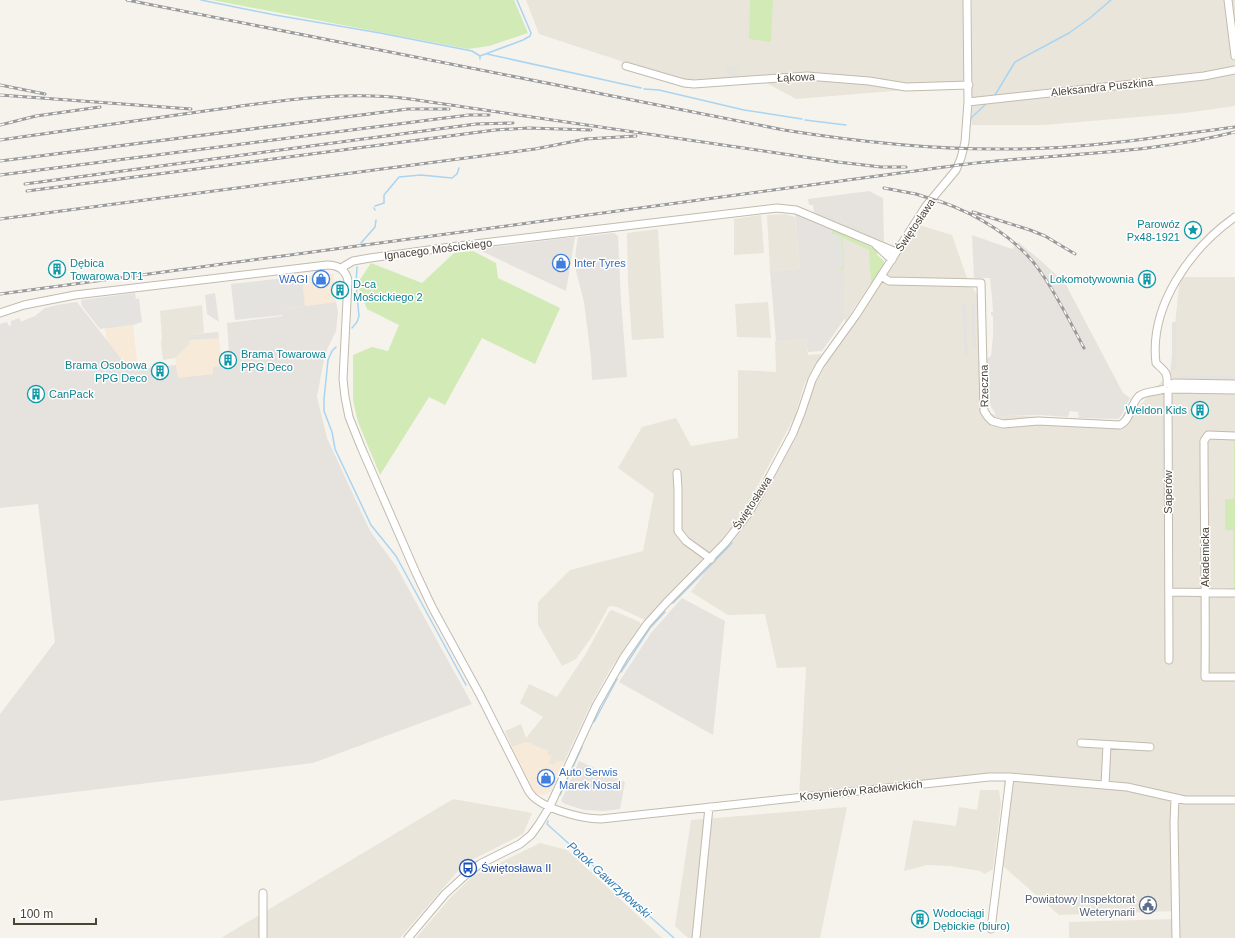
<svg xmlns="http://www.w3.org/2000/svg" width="1235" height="938" viewBox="0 0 1235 938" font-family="Helvetica,sans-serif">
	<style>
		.residential { fill: #eae5da }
		.commercial { fill: #f7ead8 }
		.industrial { fill: #e6e2dd }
		.green { fill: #d2eab5 }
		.parking { fill: #e5e3e0 }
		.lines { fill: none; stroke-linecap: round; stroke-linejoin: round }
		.stream { stroke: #a9d4f2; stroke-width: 1.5 }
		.minor-casing { stroke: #c2bbae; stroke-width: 9 }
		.minor { stroke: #fff; stroke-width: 7 }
		.rail-casing { stroke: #9a9a9a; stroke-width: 3 }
		.rail { stroke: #fff; stroke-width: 1.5; stroke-dasharray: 4.5; stroke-linecap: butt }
		.labels { text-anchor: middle; stroke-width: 3; stroke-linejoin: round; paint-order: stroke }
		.street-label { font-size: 11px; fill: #4b4439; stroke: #fff }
		.culture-label { font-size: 11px; fill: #0d838f; stroke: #fff; text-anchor: start }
		.shop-label { font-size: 11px; fill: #366cbe; stroke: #fff; text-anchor: start }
		.transit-label { font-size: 11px; fill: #164399; stroke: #fff; text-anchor: start }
		.service-label { font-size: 11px; fill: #4e5e75; stroke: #fff; text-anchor: end }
		.water-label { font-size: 12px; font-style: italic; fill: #2e7ab2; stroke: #fff }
	</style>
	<rect width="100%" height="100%" fill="#f6f3ec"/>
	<path class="residential" d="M526 0H964L966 85 796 99 757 78 691 82 639 67 539 34Z
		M972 0H1235V106L1185 113 1044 125H972Z
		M785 214 795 217 800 269 770 271 767 215Z
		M761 215 764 253 734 255V219Z
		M913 223 952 235 967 278 979 298 983 414 1125 421 1170 373 1180 277H1235V938H1178L1174 911 1059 915 1003 866 1004 777 799 797 806 667 777 668 765 614 728 615 691 592 735 531 823 369Z
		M658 229 664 338 632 340 628 282 627 233Z
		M843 238 870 250 871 283 845 322Z
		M768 302 771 338 737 337 735 304Z
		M202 305 204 333 189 335 190 344 181 353 175 358 163 360 161 343 162 337 160 311Z
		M806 339 808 355 822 354 804 385 795 416 742 515 725 537 706 558 645 620 617 607 609 606 593 635 576 659 562 666 538 625V602L570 570 643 551 654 494 618 468 642 427 676 418 691 446 738 438V370L776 372 775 341Z
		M612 610 640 622 641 625 611 668 590 706 564 762 557 761 554 765 548 763 547 754 527 742 512 747 505 731 521 724 526 738 543 717 520 703 529 684 557 697 585 655 609 612Z
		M980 790H999L1001 804 993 869 985 874 980 871 950 866 927 865 904 871 913 820 956 826 959 807 977 810Z
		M453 799 532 813 523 834 464 864 400 938H221Z
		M847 807 820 938H688L675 926 691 820Z
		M540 843 567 850 662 938H416L450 898 473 876Z
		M1173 919V930L1172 932 1173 938H1069V922Z"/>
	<path class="commercial" d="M333 273 336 302 305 306 302 277Z
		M133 325 138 369 130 370 107 341 105 328Z
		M218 332 222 366 213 374 178 378 175 358 190 344 189 335Z
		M527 742 548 751 547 754 552 756 549 763 554 765 557 761 564 762 550 792 547 794 542 795 535 793 512 747Z"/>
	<path class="industrial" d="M869 191 883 198 884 242 814 213 813 205H809L808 199Z
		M795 214 843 234 845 318 822 351 808 352 806 339 776 341 770 271 800 269Z
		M614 233 618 236 621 300 627 377 592 380 591 358 584 302 576 271 575 260 576 249 578 237Z
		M972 235 1012 249 1018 242 1040 260 1065 283 1123 393 1130 398 1121 416 1118 419 1079 418 1078 412 1070 411 1068 417 1040 415 997 416 991 407 988 396 986 359 991 356 993 336V316L991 315V312H993L992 297 990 278H974Z
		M575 237 566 291 477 249Z
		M77 302 130 370 176 365 178 378 213 374V367L222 366 221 353 229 352 227 323 283 316 282 309 336 302 338 312 336 331 325 354 317 397 327 438 370 531 396 566 472 704 313 763 0 801V714L55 642 38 504 0 508V330L35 316 45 308 57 305Z
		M682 598 725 621 713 735 619 682 651 633Z
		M579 761 625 782 620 809 604 811 584 810 565 804 561 801Z"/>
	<path class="green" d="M212 0H514L528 33 489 46 468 49Z
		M750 0H773L771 42 749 39Z
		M833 230 872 247 878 251 877 255 884 261 883 269 871 287 869 286 871 283 869 250 843 238 844 269H838L839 268H843L842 236 832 234V231Z
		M473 251 496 263 498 278 560 308 535 364 482 338 445 405 429 397 380 475 358 422 353 400V355L372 347 388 351 399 325 367 309 357 284 371 263 422 283 454 253Z
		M1234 441H1235V589H1234L1233 530H1225V499H1234Z"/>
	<path class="parking" d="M727 66 738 68V76H728V72H726Z
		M797 220H801L809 225 810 221 821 226 820 230 838 236H842L843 266H832V257L828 255 833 244 823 240 824 237 820 235 819 238 812 235 813 231 810 233V237L798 236Z
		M302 276 305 306 282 309 283 315 235 320 231 284Z
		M135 293 136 299 139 298 142 322 133 325 100 329 82 306 81 300Z
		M215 293 219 322 207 314 205 295Z
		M962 303H966L968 355H964Z
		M971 303H975L976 348H972Z
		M19 318 24 327 0 337V324L7 322 9 326 11 325V321Z
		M1172 322H1176V369H1172Z
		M218 332 219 338 189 340V335Z
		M1181 376H1235V380H1181Z
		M1165 402 1166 474 1162 473V403Z"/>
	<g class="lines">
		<path class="stream" d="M201 0 275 15 380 33 472 51 480 56
			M487 54 641 88
			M480 59V56L523 40 530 36 531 33 517 0
			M644 89 659 90 744 110 802 119
			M995 95 1015 62 1069 33 1090 18 1111 0
			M805 120 846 125
			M969 130 971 118 987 103
			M375 206 384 203V195L399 177 421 175 452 178 457 174 459 168
			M374 208 375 210
			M361 243 375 227 376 220
			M352 328 357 322 359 316 356 285 357 267
			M336 347 332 351 328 360 324 399V411L332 432 335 449 371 525 396 556 466 685
			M673 603 706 570 732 543
			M621 672 650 628 665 612
			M594 722 617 679
			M560 795 582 747
			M548 821 547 824 674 938"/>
		<g class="minor-casing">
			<path id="minor" d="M1228 0 1235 56
				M626 66 684 83 694 84 807 76 869 81 906 87 969 85
				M968 102 1132 84 1204 76 1235 70
				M876 245 892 260
				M341 268 353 261 370 258 458 246 777 208 796 210 896 252
				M881 276 889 281 981 283 984 411 988 417 992 421 1003 424 1038 421 1120 425C1131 420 1130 404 1139 396 1146 391 1156 392 1164 389
				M0 313 24 305 75 295 327 265C339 265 346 270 348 281L343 379 345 397 349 417 361 447 416 573 432 607 480 695 528 790C537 808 582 819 601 819L989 777H1010L1127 787 1185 800H1235
				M1167 383C1168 372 1164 371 1156 363 1149 306 1190 249 1235 217
				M1170 385 1174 383 1235 384
				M1171 389 1235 390
				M1168 391 1169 660
				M1235 436 1208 435 1204 441C1204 520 1206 599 1205 677H1235
				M677 473 678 490V531L686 541 711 559
				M1169 592 1235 593
				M1081 743 1150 747
				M1105 785 1107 745
				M1175 798 1174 823 1176 938
				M991 929 1010 777
				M263 938V893
				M408 938 445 894 469 872 480 864 520 844 531 835 539 824 550 806 596 706 624 657 647 624 666 603 725 543 748 514 770 476 793 433 801 413 812 380 820 365 856 315 926 206 956 170 961 158 965 142 968 102 967 0
				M696 938 709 807"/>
		</g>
		<use href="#minor" class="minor"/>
		<g class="rail-casing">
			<path id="rail" d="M127 0 784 130C859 142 933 150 1009 149 1085 149 1160 137 1235 127
				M0 85 45 94
				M0 95 191 109
				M0 125 36 116 100 107
				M0 140C68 130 136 121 205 111 272 102 342 90 410 99L838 162 881 167H906
				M0 161 408 109H449
				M0 175 437 119 469 115H489
				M25 184 476 124 513 123
				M884 188 916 194 944 203
				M27 191 495 130 529 128 591 130
				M939 201C977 214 1017 238 1040 271 1057 295 1070 322 1084 348
				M973 212 1030 230 1045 236 1075 254
				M0 219 535 149 586 139 636 136
				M0 294 952 166C1046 153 1143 156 1235 132"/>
		</g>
		<use href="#rail" class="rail"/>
	</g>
	<defs>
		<g id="sight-ring" transform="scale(0.9)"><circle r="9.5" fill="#fff" stroke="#0f9aa8" stroke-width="1.5"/><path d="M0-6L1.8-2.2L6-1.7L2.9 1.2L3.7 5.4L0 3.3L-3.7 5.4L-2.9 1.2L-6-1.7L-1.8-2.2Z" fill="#0f9aa8"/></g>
		<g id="shop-ring" transform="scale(0.9)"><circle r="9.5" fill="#fff" stroke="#3f7fe0" stroke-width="1.5"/><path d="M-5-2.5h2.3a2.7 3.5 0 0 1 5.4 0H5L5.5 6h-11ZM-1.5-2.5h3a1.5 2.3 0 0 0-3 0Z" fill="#3f7fe0"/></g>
		<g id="building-ring" transform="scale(0.9)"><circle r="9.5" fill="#fff" stroke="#0f9aa8" stroke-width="1.5"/><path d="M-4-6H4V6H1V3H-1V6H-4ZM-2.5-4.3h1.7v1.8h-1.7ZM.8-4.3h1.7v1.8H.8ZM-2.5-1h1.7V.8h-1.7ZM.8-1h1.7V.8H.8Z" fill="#0f9aa8"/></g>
		<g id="bus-ring" transform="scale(0.9)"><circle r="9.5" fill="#fff" stroke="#1a4fb4" stroke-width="1.5"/><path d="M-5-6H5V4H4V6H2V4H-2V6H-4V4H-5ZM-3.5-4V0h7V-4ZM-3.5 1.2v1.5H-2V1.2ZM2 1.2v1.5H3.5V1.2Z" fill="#1a4fb4"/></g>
		<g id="civic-ring" transform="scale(0.9)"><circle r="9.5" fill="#fff" stroke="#5c6f8a" stroke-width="1.5"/><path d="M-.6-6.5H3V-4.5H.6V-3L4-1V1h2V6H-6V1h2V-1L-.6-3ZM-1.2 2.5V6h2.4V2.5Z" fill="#5c6f8a"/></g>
	</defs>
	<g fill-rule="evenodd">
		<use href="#sight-ring" x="1193" y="230"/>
		<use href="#shop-ring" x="561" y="263"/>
		<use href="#building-ring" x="57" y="269"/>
		<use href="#shop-ring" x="321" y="279"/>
		<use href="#building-ring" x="1147" y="279"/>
		<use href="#building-ring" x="340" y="290"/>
		<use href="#building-ring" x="228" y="360"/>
		<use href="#building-ring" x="160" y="371"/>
		<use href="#building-ring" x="36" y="394"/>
		<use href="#building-ring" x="1200" y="410"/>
		<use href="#shop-ring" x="546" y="778"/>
		<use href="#bus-ring" x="468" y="868"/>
		<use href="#civic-ring" x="1148" y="905"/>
		<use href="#building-ring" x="920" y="919"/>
	</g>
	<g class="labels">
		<g class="street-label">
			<text transform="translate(796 77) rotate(-2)" y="4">Łąkowa</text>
			<text transform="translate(1102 87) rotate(-6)" y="4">Aleksandra Puszkina</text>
			<text transform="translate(915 225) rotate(-56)" y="4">Świętosława</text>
			<text transform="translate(438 249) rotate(-7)" y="4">Ignacego Mościckiego</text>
			<text transform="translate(984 386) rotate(-91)" y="4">Rzeczna</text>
			<text transform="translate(1168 492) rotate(-90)" y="4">Saperów</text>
			<text transform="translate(752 503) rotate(-57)" y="4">Świętosława</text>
			<text transform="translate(1205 557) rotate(-90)" y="4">Akademicka</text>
			<text transform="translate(861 790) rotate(-6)" y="4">Kosynierów Racławickich</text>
		</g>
		<g class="culture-label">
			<text x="1180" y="228" text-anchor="end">Parowóz<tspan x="1180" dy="13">Px48-1921</tspan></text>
			<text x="70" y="267">Dębica<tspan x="70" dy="13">Towarowa DT1</tspan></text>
			<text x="1134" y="283" text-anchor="end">Lokomotywownia</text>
			<text x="353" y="288">D-ca<tspan x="353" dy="13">Mościckiego 2</tspan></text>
			<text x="241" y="358">Brama Towarowa<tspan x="241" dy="13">PPG Deco</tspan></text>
			<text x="147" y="369" text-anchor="end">Brama Osobowa<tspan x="147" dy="13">PPG Deco</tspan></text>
			<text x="49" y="398">CanPack</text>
			<text x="1187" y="414" text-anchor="end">Weldon Kids</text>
			<text x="933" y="917">Wodociągi<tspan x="933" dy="13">Dębickie (biuro)</tspan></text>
		</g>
		<g class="shop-label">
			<text x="574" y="267">Inter Tyres</text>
			<text x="308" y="283" text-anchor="end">WAGI</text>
			<text x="559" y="776">Auto Serwis<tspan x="559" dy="13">Marek Nosal</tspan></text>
		</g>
		<g class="transit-label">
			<text x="481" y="872">Świętosława II</text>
		</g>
		<g class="service-label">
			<text x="1135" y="903">Powiatowy Inspektorat<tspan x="1135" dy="13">Weterynarii</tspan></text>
		</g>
		<g class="water-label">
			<text transform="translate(609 880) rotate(42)" y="4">Potok Gawrzyłowski</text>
		</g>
	</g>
	<path d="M14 918v6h82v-6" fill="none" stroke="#4b4439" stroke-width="2"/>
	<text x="20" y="918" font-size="12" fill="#4b4439" stroke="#ffffff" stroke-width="3" paint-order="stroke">100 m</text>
</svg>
